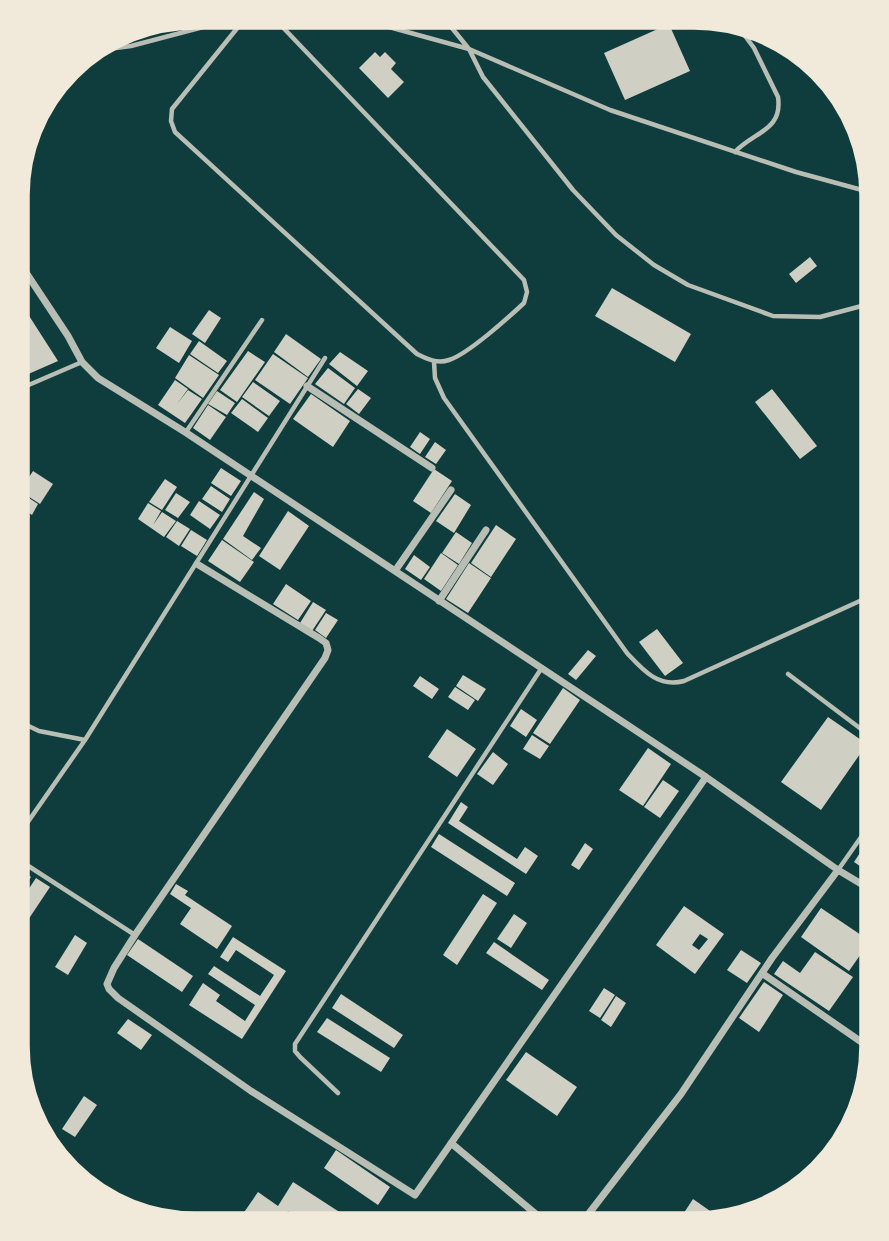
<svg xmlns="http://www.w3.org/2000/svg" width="889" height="1241" viewBox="0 0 889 1241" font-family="'Archivo Narrow',sans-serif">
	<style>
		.building { fill: #cfcfc3; fill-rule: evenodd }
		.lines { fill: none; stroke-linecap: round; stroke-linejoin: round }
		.service { stroke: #b8beb3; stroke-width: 4.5 }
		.minor { stroke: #b8beb3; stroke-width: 7 }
		.rim { fill: none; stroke: #f1e9da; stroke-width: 3.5 }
	</style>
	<rect width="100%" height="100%" fill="#0f3d3e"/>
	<path class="building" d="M669 24 690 71 625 100 604 53Z
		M375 52 380 57 385 52 396 63 391 69 404 82 388 98 359 68Z
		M810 257 817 266 796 283 789 274Z
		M612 288 691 334 675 362 595 316Z
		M17 297 58 361 17 379Z
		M209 310 221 318 205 343 192 334Z
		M170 327 192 341 179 363 156 348Z
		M286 334 321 359 308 377 274 352Z
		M199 341 227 361 218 373 190 354Z
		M248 351 265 362 237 402 220 390Z
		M340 352 368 371 357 386 329 364Z
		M273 354 308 378 290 404 255 380Z
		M189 355 219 375 203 398 175 378Z
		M328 368 355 388 344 404 315 384Z
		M175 380 188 389 177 404 188 390 202 399 185 423 158 405Z
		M253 382 280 401 269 416 242 397Z
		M358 389 371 398 359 414 346 404Z
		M772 389 817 446 800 459 755 402Z
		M217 391 235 403 227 415 208 404Z
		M311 394 350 421 333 447 293 419Z
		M242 399 268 418 258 432 231 413Z
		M208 405 226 417 210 440 193 428Z
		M420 432 430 439 420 454 410 447Z
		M435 442 446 450 436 464 425 457Z
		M221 468 241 481 231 496 211 483Z
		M434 469 452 481 431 513 413 501Z
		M33 471 53 484 40 504 20 491Z
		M165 479 177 487 162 510 149 502Z
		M211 486 230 499 222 512 202 499Z
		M20 492 38 504 32 515 17 505V496Z
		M254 492 264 499 243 536 261 548 252 560 223 539Z
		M176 493 190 502 178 518 165 510Z
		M455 494 471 505 454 533 436 521Z
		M199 501 220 515 210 529 190 515Z
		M148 503 161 511 153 525 162 512 176 521 164 537 138 519Z
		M17 506 30 516 17 538Z
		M288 511 309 526 280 570 259 556Z
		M177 521 190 529 179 546 166 537Z
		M496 525 516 539 491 577 471 563Z
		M191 530 207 540 197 556 181 546Z
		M456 532 472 543 459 564 442 553Z
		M222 540 254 562 240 582 208 561Z
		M441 553 458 565 441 591 424 579Z
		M414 555 430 567 421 580 405 569Z
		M469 563 491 578 468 613 446 599Z
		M286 584 311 601 298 620 273 604Z
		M313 602 326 610 312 631 300 623Z
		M326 613 338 620 326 638 315 630Z
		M657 629 683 663 665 676 639 642Z
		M588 650 596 656 576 680 568 674Z
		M463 675 486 689 478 701 456 686Z
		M420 676 439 689 432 699 413 686Z
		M455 687 475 700 468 710 448 697Z
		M563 688 580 700 550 744 533 733Z
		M521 709 537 720 526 737 510 726Z
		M828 717 867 744 821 810 781 782Z
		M447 729 476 749 457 777 428 757Z
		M532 735 549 746 540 759 523 749Z
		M648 748 671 764 643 806 619 790Z
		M493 752 508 764 493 785 477 774Z
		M663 780 679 791 660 818 644 807Z
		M461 802 468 807 459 821 517 859 525 847 538 856 526 874 448 823Z
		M873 833V875L854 862Z
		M439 834 515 883 507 896 431 847Z
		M585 843 593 849 579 870 571 865Z
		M16 866 31 877 16 897Z
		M36 878 50 887 20 932 16 929V908Z
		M176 884 188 891 185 895 232 926 217 949 180 924 191 908 170 894Z
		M483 894 497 903 457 965 443 955Z
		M684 906 724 934 695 974 656 945ZM700 934 708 939 699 950 692 945Z
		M821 908 870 941 849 971 801 937Z
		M514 914 527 923 511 948 497 939Z
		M75 935 87 943 68 975 55 967Z
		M233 937 286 971 242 1039 189 1005 203 983 220 995 216 1001 245 1021 255 1005 208 974 214 966 260 996 274 975 236 950 228 962 220 957Z
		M138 939 193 976 182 992 127 955Z
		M494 942 549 980 542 990 486 953Z
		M741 950 761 963 747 983 727 970Z
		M815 952 853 977 829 1011 774 974 783 961 800 973Z
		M764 982 783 995 759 1032 739 1018Z
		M604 988 615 995 600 1018 589 1011Z
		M341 994 403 1035 394 1048 332 1008Z
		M616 996 626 1003 611 1027 601 1020Z
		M327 1018 390 1058 381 1072 317 1032Z
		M128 1019 152 1035 141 1050 117 1033Z
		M526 1052 577 1087 557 1116 506 1080Z
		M84 1096 97 1105 75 1137 62 1129Z
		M336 1150 390 1187 378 1205 324 1168Z
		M293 1182 358 1224H307L288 1211 279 1224H242L238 1221 258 1192 278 1206Z
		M693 1199 713 1213 707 1222 676 1225Z"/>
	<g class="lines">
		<path class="service" d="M247 16 172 109 171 121 175 132 417 354C427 359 437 364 449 360 468 354 508 318 524 303L527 292 524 280 272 16
			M263 16H283
			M349 16 469 49 610 110 796 172 873 193
			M443 17 469 49 483 77 573 190 616 235 654 265 688 285 773 316 820 317 873 303
			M748 39 759 34
			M93 51 131 46 245 16
			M735 152C753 132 783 131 778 97L754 48 737 25
			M17 287 31 280
			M434 362 435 378 444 398 627 653C643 670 658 688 684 681L873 595
			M17 390 82 362
			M186 432 262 320
			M788 674 873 738
			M16 720 39 731 85 740
			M16 839 85 740 325 358
			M16 858 135 935
			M838 870 873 820
			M338 1093 300 1057 295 1051V1044L541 669"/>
		<path class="minor" d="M17 259 68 336 82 362 98 378 185 432 395 571 706 777 838 870 873 891
			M307 386 432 468
			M197 564 319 638 326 643 328 650 325 658 135 935 114 968 107 984 109 989 118 998 251 1091 415 1195 706 777
			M395 571 451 490
			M439 601 486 530
			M763 974 873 1050
			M451 1143 549 1225
			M580 1225 681 1094 772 958 838 870"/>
	</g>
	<path d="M0 0H889V1241H0ZM195 28H694A167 167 0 0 1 861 195V1046A167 167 0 0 1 694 1213H195A167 167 0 0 1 28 1046V195A167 167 0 0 1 195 28Z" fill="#f1e9da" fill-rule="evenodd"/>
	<path class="rim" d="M195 28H694A167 167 0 0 1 861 195V1046A167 167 0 0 1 694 1213H195A167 167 0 0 1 28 1046V195A167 167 0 0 1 195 28Z"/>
</svg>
